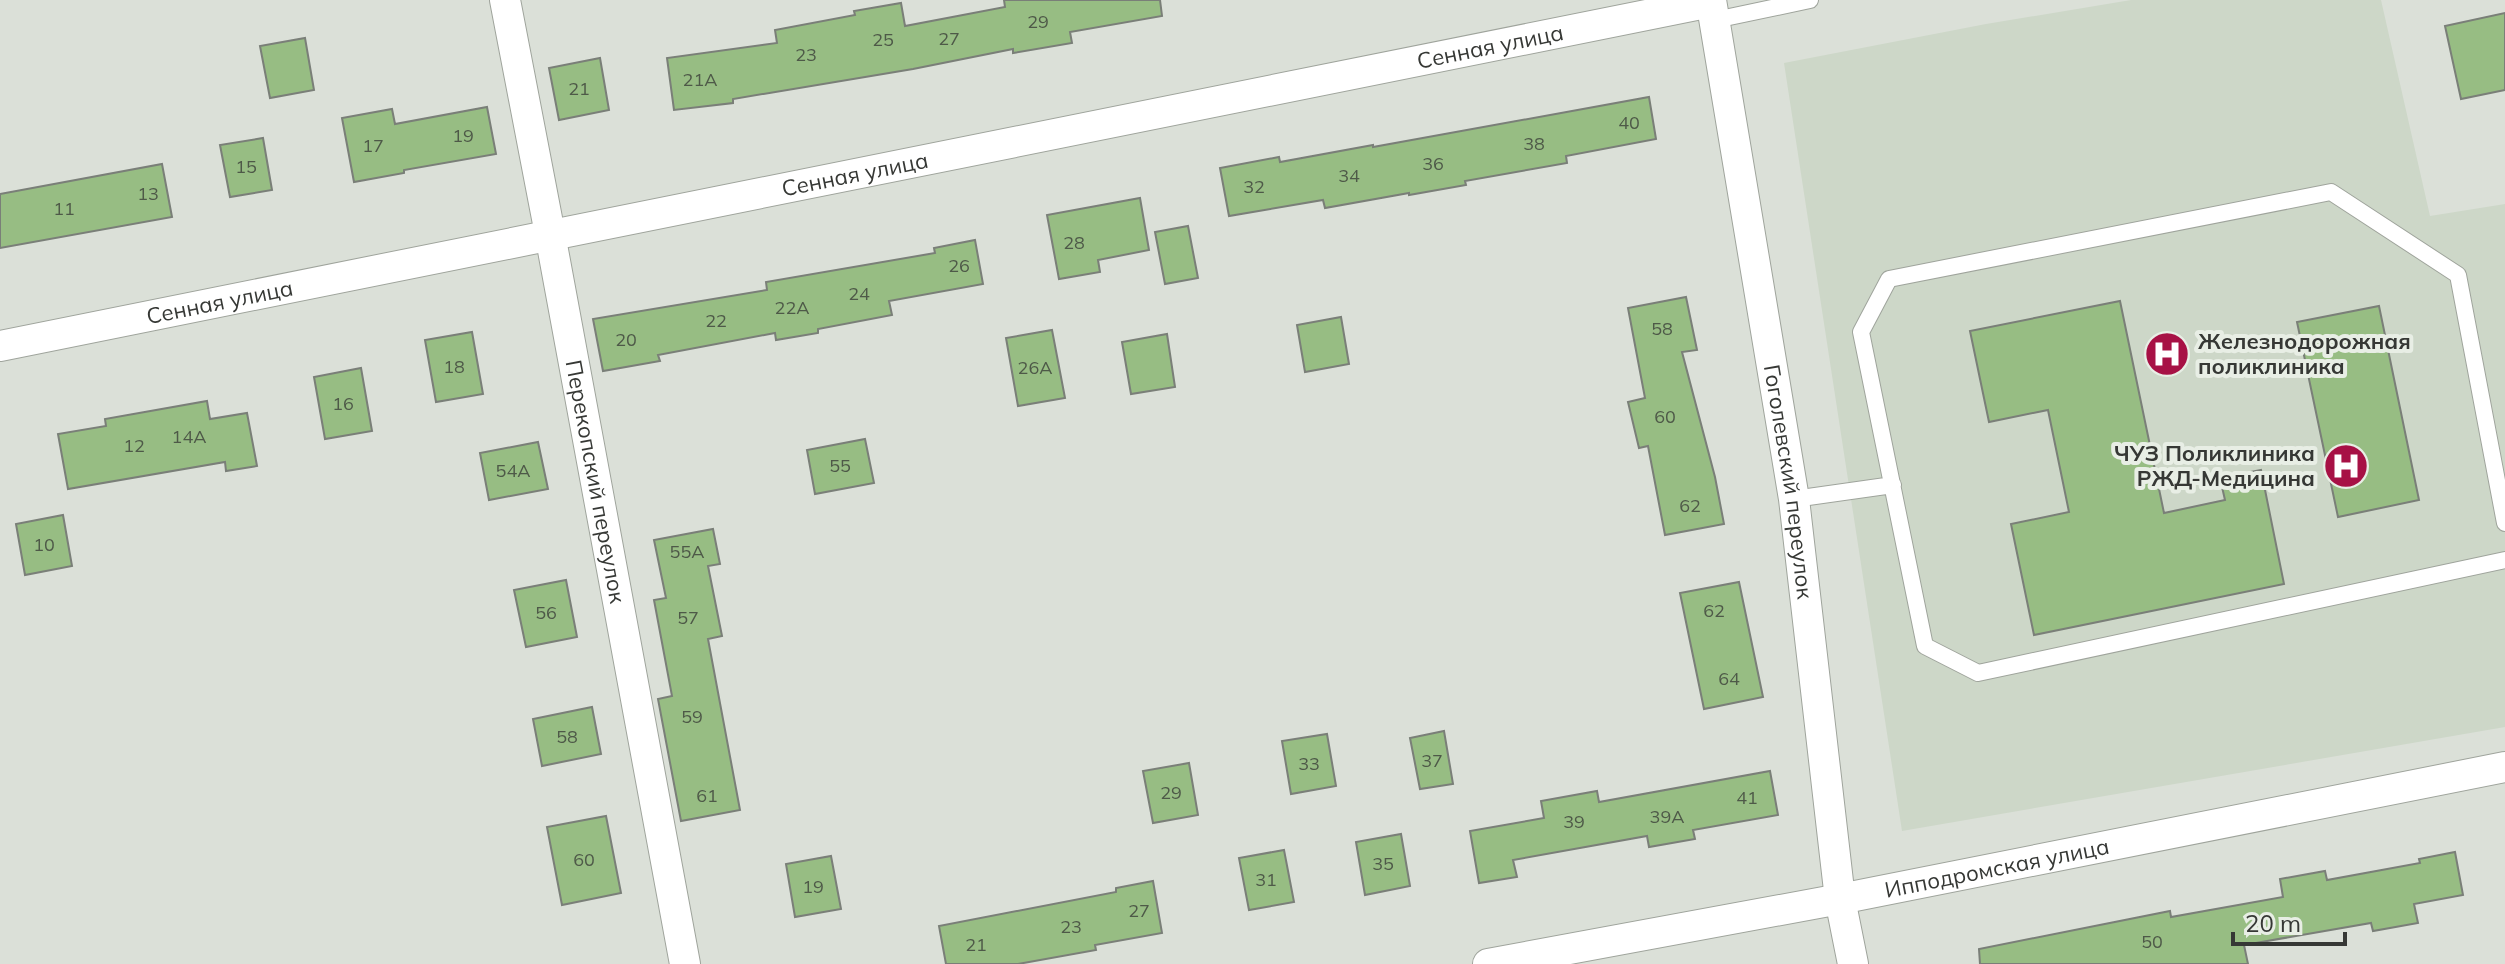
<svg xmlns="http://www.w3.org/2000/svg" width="2505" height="964" viewBox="0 0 2505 964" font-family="Mulish,sans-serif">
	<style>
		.built { fill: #cdd7c8 }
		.building { fill: #97bd83; stroke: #7a7f78; stroke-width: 2 }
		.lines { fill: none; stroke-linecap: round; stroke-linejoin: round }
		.service-casing { stroke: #9fa49c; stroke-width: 18 }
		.minor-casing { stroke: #9fa49c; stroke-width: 32 }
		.service { stroke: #fff; stroke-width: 16 }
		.minor { stroke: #fff; stroke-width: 30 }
		.labels { text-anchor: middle; stroke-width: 8; stroke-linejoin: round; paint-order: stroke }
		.number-label { font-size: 18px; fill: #4e5948 }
		.street-label { font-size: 22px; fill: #363835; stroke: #e8eee5 }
		.poi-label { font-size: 22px; font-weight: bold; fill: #363835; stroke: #e8eee5; text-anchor: start }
	</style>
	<rect width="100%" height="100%" fill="#dbe0d8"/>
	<path class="built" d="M2131 0H2381L2430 216 2505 204V727L1902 831 1784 63 1986 24Z"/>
	<path class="building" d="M1004 0H1160L1162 16 1070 32 1072 43 1013 53V49L913 69 733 99V103L674 110 667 58 777 43 775 30 855 15 854 11 901 3 905 26 1005 7Z
		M2505 13V90L2461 99 2445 26Z
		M305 38 314 90 270 98 260 46Z
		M600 58 609 110 559 120 549 68Z
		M1649 97 1656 139 1566 156 1567 163 1465 181 1466 185 1409 195V193L1325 208 1323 200 1229 216 1220 168 1279 157 1280 162 1373 145V147Z
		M487 107 496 154 404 170V173L354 182 342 118 392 109 395 124Z
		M263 138 272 190 230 197 220 145Z
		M162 164 172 217 0 248V194Z
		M1140 198 1149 250 1098 260 1100 272 1059 279 1047 215Z
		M1188 226 1198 278 1165 284 1155 232Z
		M975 240 983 284 889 301 892 315 818 329V333L776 340 775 333 658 355 660 361 603 371 593 319 767 290 766 282 935 253 934 248Z
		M1686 297 1697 350 1682 352 1715 477 1724 524 1665 535 1648 446 1639 448 1628 402 1645 398 1628 308Z
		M2120 301 2164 513 2225 500 2220 478 2261 470 2284 584 2034 635 2011 524 2069 512 2048 410 1989 422 1970 331Z
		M2379 306 2419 500 2338 517 2297 322Z
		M1341 317 1349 364 1305 372 1297 325Z
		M1052 330 1065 398 1018 406 1006 338Z
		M472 332 483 394 436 402 425 340Z
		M1167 334 1175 387 1131 394 1122 342Z
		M361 368 372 431 325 439 314 377Z
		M207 401 210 419 247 413 257 466 226 471 225 462 68 489 58 434 106 426 105 419Z
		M865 439 874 483 815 494 807 450Z
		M538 442 548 489 489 500 480 453Z
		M63 515 72 566 25 575 16 524Z
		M713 529 720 564 708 566 722 636 708 639 740 810 681 821 658 699 672 696 654 600 666 598 654 540Z
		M566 580 577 637 526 647 514 590Z
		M1739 582 1763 697 1704 709 1680 593Z
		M592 707 601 754 542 766 533 719Z
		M1444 731 1453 784 1420 789 1410 738Z
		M1327 734 1336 786 1291 794 1282 741Z
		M1189 763 1198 815 1153 823 1143 771Z
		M1770 771 1778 815 1693 830 1695 839 1649 847 1647 836 1513 860 1517 877 1479 883 1470 831 1544 818 1541 801 1597 791 1599 802Z
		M606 816 621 893 562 905 547 827Z
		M1401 834 1410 886 1365 895 1356 842Z
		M1284 850 1294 902 1249 910 1239 858Z
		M2455 852 2463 895 2414 904 2418 923 2373 931 2371 923 2244 945 2248 964H1980L1979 949 2170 911 2171 917 2283 897 2280 879 2325 871 2327 880 2420 863 2419 859Z
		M831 856 841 909 795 917 786 864Z
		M1153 881 1162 933 1095 945 1096 950 1018 964H946L939 926 1116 892V888Z"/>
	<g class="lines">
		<g class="service-casing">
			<path id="service" d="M1715 20 1810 0
				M1794 499 1893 485
				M2505 523 2458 275 2331 192 1889 279 1861 332 1925 646 1978 673 2505 560"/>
		</g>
		<g class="minor-casing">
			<g id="minor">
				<path id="s1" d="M505 0 550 234 685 964"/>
				<path id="s2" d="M1711 0 1794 499 1840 899 1853 964"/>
				<path id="s3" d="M0 346 1711 2"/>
				<path id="s4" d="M1488 964 1840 899 2505 767"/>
			</g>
		</g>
		<use href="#service" class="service"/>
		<use href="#minor" class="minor"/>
	</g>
	<defs>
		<g id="hospital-disc" transform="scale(2.3)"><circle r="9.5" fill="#a71145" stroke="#e8eee5"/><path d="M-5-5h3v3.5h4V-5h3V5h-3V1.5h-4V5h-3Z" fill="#fff"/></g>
	</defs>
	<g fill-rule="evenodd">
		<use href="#hospital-disc" x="2167" y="354"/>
		<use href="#hospital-disc" x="2346" y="466"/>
	</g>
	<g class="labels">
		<g class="number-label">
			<text x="1038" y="28">29</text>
			<text x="949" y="45">27</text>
			<text x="883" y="46">25</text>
			<text x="806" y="61">23</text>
			<text x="700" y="86">21А</text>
			<text x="579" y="95">21</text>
			<text x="1629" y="129">40</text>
			<text x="463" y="142">19</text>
			<text x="1534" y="150">38</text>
			<text x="373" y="152">17</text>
			<text x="1433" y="170">36</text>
			<text x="246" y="173">15</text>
			<text x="1349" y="182">34</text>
			<text x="1254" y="193">32</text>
			<text x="148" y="200">13</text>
			<text x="64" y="215">11</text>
			<text x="1074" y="249">28</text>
			<text x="959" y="272">26</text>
			<text x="859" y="300">24</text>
			<text x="792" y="314">22А</text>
			<text x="716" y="327">22</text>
			<text x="1662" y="335">58</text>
			<text x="626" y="346">20</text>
			<text x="454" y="373">18</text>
			<text x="1035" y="374">26А</text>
			<text x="343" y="410">16</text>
			<text x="1665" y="423">60</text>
			<text x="189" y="443">14А</text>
			<text x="134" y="452">12</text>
			<text x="840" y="472">55</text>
			<text x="513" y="477">54А</text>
			<text x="1690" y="512">62</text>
			<text x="44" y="551">10</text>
			<text x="687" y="558">55А</text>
			<text x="1714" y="617">62</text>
			<text x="546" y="619">56</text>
			<text x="688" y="624">57</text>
			<text x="1729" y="685">64</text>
			<text x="692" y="723">59</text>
			<text x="567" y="743">58</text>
			<text x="1432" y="767">37</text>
			<text x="1309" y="770">33</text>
			<text x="1171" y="799">29</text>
			<text x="707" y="802">61</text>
			<text x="1747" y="804">41</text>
			<text x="1667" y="823">39А</text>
			<text x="1574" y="828">39</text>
			<text x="584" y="866">60</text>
			<text x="1383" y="870">35</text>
			<text x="1266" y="886">31</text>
			<text x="813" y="893">19</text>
			<text x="1139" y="917">27</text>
			<text x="1071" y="933">23</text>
			<text x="2152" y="948">50</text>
			<text x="976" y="951">21</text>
		</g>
		<g class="street-label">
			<text dy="8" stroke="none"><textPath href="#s3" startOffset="1520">Сенная улица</textPath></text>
			<text dy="8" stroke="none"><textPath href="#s3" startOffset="872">Сенная улица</textPath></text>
			<text dy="8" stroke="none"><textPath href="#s3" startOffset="224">Сенная улица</textPath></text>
			<text dy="8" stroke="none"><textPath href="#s2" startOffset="488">Гоголевский переулок</textPath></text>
			<text dy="8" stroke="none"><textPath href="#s1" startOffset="490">Перекопский переулок</textPath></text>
			<text dy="8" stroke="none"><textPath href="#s4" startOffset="518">Ипподромская улица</textPath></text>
		</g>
		<g class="poi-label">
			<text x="2198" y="349">Железнодорожная<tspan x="2198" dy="25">поликлиника</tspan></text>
			<text x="2315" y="461" text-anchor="end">ЧУЗ Поликлиника<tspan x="2315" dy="25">РЖД-Медицина</tspan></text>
		</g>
	</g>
	<path d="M2233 932v12h112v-12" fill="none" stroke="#363835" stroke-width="4"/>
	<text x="2245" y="932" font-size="24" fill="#363835" stroke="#e8eee5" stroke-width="6" paint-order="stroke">20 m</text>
</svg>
